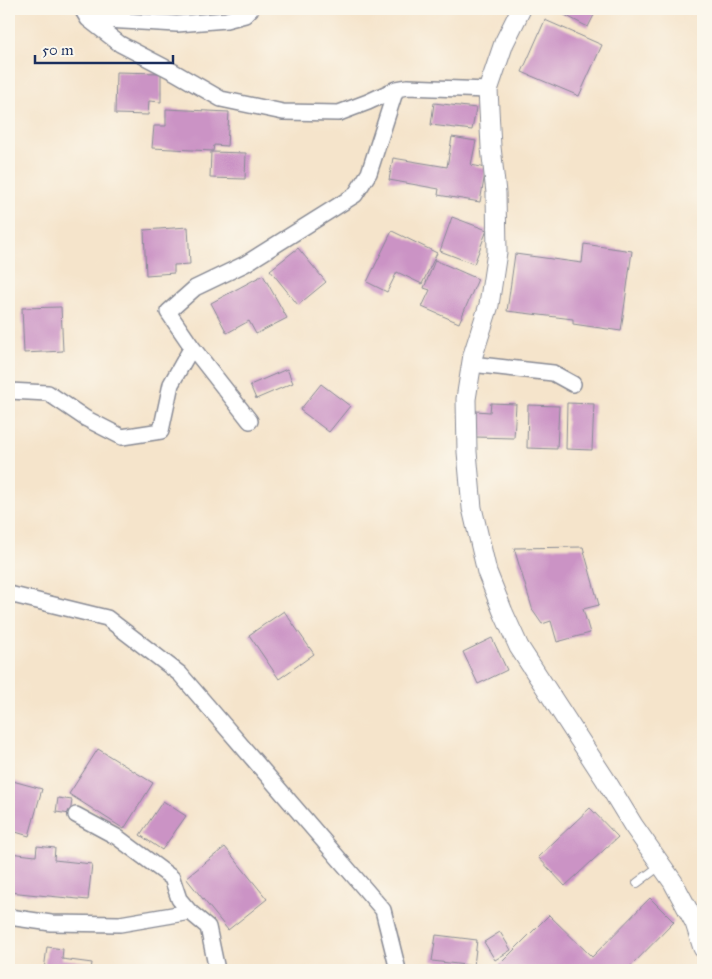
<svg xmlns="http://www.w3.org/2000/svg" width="712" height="979" viewBox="0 0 712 979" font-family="'IM FELL Great Primer',serif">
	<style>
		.building { fill: #cb93c5 }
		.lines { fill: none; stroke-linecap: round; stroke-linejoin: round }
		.service-casing { stroke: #888a94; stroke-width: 10 }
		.minor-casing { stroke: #888a94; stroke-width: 18 }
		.tertiary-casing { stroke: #888a94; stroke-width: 21 }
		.service { stroke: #fff; stroke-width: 8 }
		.minor { stroke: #fff; stroke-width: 15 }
		.tertiary { stroke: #fff; stroke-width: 19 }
	</style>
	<rect width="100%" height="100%" fill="#fbf7ec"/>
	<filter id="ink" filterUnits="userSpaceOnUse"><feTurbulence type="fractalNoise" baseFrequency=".02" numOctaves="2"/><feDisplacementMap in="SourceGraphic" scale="10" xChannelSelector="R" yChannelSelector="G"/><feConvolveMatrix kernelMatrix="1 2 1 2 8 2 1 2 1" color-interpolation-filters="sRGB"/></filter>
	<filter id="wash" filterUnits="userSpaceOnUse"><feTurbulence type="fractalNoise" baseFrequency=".0096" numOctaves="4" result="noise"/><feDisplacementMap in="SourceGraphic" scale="20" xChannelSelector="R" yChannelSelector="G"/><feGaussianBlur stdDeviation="1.12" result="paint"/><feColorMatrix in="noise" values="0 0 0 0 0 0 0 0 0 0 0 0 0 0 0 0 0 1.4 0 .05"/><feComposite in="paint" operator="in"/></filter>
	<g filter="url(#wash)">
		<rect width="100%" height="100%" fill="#f5e4cb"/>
		<g id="blocks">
			<path class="building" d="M98 9H140V13L98 11Z
				M145 9H181V13L145 11Z
				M553 9H597L588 27Z
				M545 20 602 45 579 96 522 72Z
				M116 72 161 73V102L149 101 148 115 115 114Z
				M434 103 476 108 472 130 431 125Z
				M166 109 229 112 227 146 214 145 213 151 152 148 154 126H166Z
				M452 137 476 141 471 165 486 168 480 202 438 195 439 189 389 180 393 158 447 167Z
				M211 152 246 153 245 179 210 178Z
				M452 217 487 230 474 264 440 251Z
				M188 227 190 264 174 265V273L146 275 144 230Z
				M392 231 437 253 422 284 397 272 387 292 367 282Z
				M584 244 632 251 621 331 573 324V319L507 311 515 254 582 263Z
				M298 248 326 282 298 305 270 270Z
				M435 260 478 279 459 323 422 307 430 290 424 288Z
				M263 275 287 318 256 334 249 321 227 333 211 303Z
				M61 307 63 351 24 353 22 308Z
				M287 369 293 383 256 399 250 385Z
				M321 384 350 406 329 432 300 410Z
				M491 403 516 404 514 438 474 437 476 411 490 412Z
				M567 403 594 404 592 450 566 449Z
				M528 405 559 406 557 449 527 448Z
				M583 547 599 605 583 609 590 633 557 642 551 621 542 624 533 611 514 548Z
				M284 611 314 654 279 679 249 635Z
				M492 638 507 670 478 684 463 652Z
				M98 749 153 783 124 829 69 794Z
				M9 780 42 789 29 836 9 830Z
				M58 798 72 800 70 814 56 812Z
				M163 801 186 816 162 850 140 835Z
				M590 808 618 837 565 886 538 857Z
				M37 846 55 848 54 860 92 864 88 900 9 892V853L36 856Z
				M225 847 267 899 228 930 186 878Z
				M650 898 674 922 627 970H494L549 915 592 957Z
				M500 932 511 950 495 960 484 942Z
				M436 935 477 940 474 966 432 961Z
				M47 947 63 949 62 959 92 963 91 970H44Z
				M193 967V970H179L178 969Z"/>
		</g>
	</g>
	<g filter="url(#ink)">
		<use href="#blocks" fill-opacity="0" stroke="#888a94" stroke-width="1"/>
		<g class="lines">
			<g class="service-casing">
				<path id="service" d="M637 883 661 865"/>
			</g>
			<g class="minor-casing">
				<path id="minor" d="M82 9 88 19 120 44 174 72 221 99 283 112 339 113 368 102 396 89 407 87 488 90
					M88 19 177 24 226 20 245 15 251 9
					M471 364 553 373 573 384
					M9 391 48 393 85 418 122 437 161 431 171 384 192 347
					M250 421 192 347 168 312 195 288 245 264 355 195 369 173 396 89
					M9 594 107 618 180 674 383 910 398 970
					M76 815 117 837 172 878 179 899 190 912
					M9 917 51 923 120 924 190 912 208 927 217 970"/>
			</g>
			<g class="tertiary-casing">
				<path id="tertiary" d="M521 9 504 43 488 90 491 147 496 193 497 252 489 305 473 355 466 399 467 452 472 508 487 572 503 612 519 647 605 779 633 825 673 882 695 923 703 948"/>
			</g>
			<use href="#service" class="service"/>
			<use href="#minor" class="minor"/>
			<use href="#tertiary" class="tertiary"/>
		</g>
	</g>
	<rect width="712" height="979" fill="none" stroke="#fbf7ec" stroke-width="30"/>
	<path d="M35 55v8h138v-8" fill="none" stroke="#1b2f5e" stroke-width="2.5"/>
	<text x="42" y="55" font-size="15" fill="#1b2f5e" stroke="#fbf7ec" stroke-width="4" paint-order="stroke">50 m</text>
</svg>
